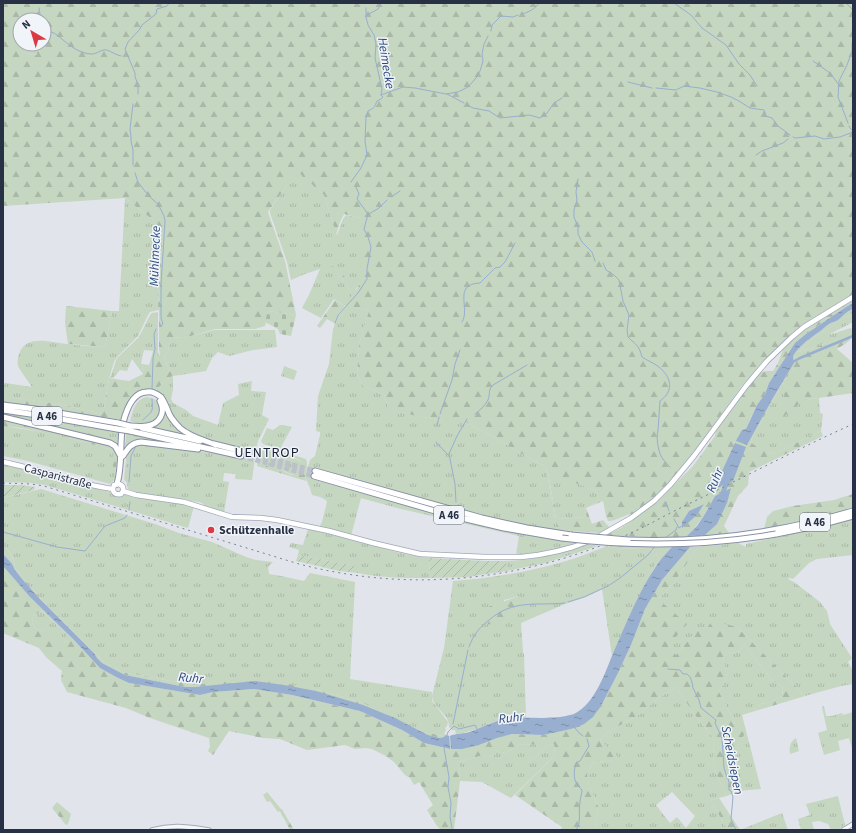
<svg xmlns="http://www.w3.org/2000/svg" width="856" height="833" viewBox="0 0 856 833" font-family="'Source Sans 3',sans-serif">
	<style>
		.grass { fill: url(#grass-tufts); fill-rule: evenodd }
		.forest { fill: url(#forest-firs); fill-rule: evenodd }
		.cemetery { fill: url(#cemetery-stones) }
		.garden { fill: url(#garden-furrows) }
		.water { fill: url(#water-ripples) }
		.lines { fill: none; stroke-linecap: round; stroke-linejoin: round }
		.stream { stroke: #98afcf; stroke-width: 1 }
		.canal { stroke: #98afcf; stroke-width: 2.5 }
		.river { stroke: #98afcf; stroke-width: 4.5 }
		.highway-tunnel { stroke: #bcc0ca; stroke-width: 5; stroke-dasharray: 5 2.5; stroke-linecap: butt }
		.minor-casing { stroke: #a5aab6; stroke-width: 5.5 }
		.major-casing { stroke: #9fa7b8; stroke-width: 6 }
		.highway-casing { stroke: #8790a4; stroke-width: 7 }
		.minor { stroke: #f4f6f9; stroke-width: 3.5 }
		.major { stroke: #fff; stroke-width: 4.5 }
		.highway { stroke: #fff; stroke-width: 5 }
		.rail { stroke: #798297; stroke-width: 1; stroke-dasharray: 2 4; stroke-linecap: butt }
		.highway-bridge-casing { stroke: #8790a4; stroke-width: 7; stroke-linecap: butt }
		.highway-bridge { stroke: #fff; stroke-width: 5 }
		.poi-dot { fill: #dd3945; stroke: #f1f4f8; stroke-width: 1.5 }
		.labels { text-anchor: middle; stroke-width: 3; stroke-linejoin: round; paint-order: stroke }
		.shield { fill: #f1f4f8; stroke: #646b7b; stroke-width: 1 }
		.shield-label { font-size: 11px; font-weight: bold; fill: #273045 }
		.street-label { font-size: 12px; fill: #273045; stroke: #f1f4f8 }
		.poi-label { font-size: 12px; font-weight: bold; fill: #273045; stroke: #f1f4f8; text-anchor: start }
		.water-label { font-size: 13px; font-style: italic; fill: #2c4b7e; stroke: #f1f4f8 }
		.quarter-label { font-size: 14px; letter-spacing: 1px; fill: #192136; stroke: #f1f4f8 }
	</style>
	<defs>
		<pattern id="grass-tufts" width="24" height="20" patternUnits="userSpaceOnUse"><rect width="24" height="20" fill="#c5d6c1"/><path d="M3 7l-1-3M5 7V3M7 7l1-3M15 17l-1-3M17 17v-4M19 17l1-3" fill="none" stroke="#a9b8a7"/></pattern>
		<pattern id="forest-firs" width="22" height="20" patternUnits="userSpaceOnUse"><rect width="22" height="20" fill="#c5d6c1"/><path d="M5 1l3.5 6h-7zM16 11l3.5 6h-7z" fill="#a9b8a7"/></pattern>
		<pattern id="cemetery-stones" width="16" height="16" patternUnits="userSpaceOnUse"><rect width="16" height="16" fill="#c5d6c1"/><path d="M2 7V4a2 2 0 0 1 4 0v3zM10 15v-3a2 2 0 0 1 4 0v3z" fill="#a9b8a7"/></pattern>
		<pattern id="garden-furrows" width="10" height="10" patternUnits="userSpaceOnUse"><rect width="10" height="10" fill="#c5d6c1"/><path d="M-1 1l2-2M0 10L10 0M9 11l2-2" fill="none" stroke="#a9b8a7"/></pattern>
		<pattern id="water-ripples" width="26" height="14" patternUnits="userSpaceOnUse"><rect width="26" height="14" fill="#98afcf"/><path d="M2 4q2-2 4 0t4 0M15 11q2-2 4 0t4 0" fill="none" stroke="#7c8faa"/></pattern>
	</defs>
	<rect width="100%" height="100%" fill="#e1e4eb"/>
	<path class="grass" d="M27 44H37V55L27 54Z
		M297 170 324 195 334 227 332 246 336 233 337 235 343 219 346 215 360 218V283L355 290 339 270 337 273 353 294 347 305 369 311 359 344 357 374 363 386 384 395 388 407V410L443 421H464L546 467 557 530 517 523 453 508 316 468 312 479C349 489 385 499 421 509 473 523 525 537 579 543L545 552 516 555 519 536 397 508 361 498 351 536 319 528 322 522 327 502 326 500 320 497 312 495 310 488 306 479 307 470 310 460 315 456 320 435V432L316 431 318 396 329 364 333 329C335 326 334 323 336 320 338 314 342 310 346 306L334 299 321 318 302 308 309 295 320 269 305 274 291 280 287 262 270 213V210Z
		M125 198 153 220 161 236 158 310 150 312 148 315 138 336 117 357 114 362 109 378 103 414 63 405 3 396V388L5 383 32 387C28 381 21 372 18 366 17 362 18 358 19 354 26 333 52 343 68 344 80 346 93 346 105 347L112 311H119Z
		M158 312V352L159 355H152L153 351 144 350 141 363 142 364 143 374 132 359 127 371 120 370 113 378H110L117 358 139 337 150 315 152 313Z
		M852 313 853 322 828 335 851 328 853 331V335L799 352 812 339Z
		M214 330H275L277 347 253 350 229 356 218 352 212 358 206 371 173 376V390L171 399 173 403 186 410 193 416 218 425 223 403 239 395 238 384 252 381 251 391 266 392 262 415 269 419 258 441 256 449 252 480 235 479 236 474 224 473 223 481 229 482 224 513 206 507 202 503 199 502C176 499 149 499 128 489L127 483 124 479 127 452 132 446 138 444 197 451 239 457 241 449C221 443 191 438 177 423 170 415 170 403 162 396 160 394 156 392 154 391L173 375 167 365 164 355 168 352 171 337 184 338Z
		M284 366 297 371 294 380 281 376Z
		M791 368 794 369 782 418C794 407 802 399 819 398L820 413 823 414 821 431 773 454C765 453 757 446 750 442Z
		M146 397C168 398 162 424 145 424 140 424 135 422 130 421 133 410 135 400 146 397Z
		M164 407 172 424 187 437 149 427 154 426Z
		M3 413 50 420 119 432V449L3 416Z
		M280 425H283L292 427 280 449 263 444 261 441 267 428 273 430Z
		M3 426 42 432V428L69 434V438L109 449 113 452V467H116L115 479 110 484 28 461 3 456Z
		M126 433 197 447 142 441 125 451Z
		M269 451C275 452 281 454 287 456 299 459 310 464 296 475 289 475 286 471 280 469 273 466 266 467 260 462L261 455 265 452Z
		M3 464 27 469 90 487 110 492 114 495 120 496 125 494 136 497 194 506 188 528 45 485 31 483 3 482Z
		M548 472 597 491 599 501 584 509 587 517 556 519Z
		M41 489 155 524 179 533 212 542 246 557 256 560 273 562 268 567 269 574 281 576 304 581 310 573 355 582 350 679 432 692V701L448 722 447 726 445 728 446 730 444 734 440 736 434 734H428L362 703 316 689 230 682 193 685 122 672 104 662 40 598 15 568C15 560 10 550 3 546V498Z
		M853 518V555L817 559 809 563 793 579 789 578 788 579 794 582 820 602 827 611 830 624 852 658 848 662 853 671V684L841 686 805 696 737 627 698 629 676 655 669 645 658 599 673 584 698 547 738 543 746 547V544L783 536Z
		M308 529C328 534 349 539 368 544 389 550 408 556 429 558L430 578C406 578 382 578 358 573V571L356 566 298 555 299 550 289 547 291 543 303 545Z
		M588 544 598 546 545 563 507 571 506 561C534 560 561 554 588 544Z
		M607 546 609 547V548L650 549 659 557 635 605 612 656 602 589 586 597 565 604 521 623 523 652 524 654 526 717C515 718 505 718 495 722 482 726 470 733 456 734L455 730H452L449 727C450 714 433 709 432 696L444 648 453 581C491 578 529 572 566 561 580 557 593 551 607 546ZM519 596V609L509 615 505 622 502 623 504 600Z
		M42 611 66 634 69 642 63 641 45 629 44 632 37 629 32 623 33 616Z
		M744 644 771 679 783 688 782 697 756 706 755 711 742 715 761 789 738 791 736 767 738 745 744 735 735 723 719 692 727 677 723 657 727 654 740 651Z
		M676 687 695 715 713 738 714 769 727 796 710 800 728 830H595L598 806 589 786 587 773 592 764 597 762 614 760 617 757 600 740 606 733 637 716 660 697ZM672 792 695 816 686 828 677 817 670 823 656 805Z
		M824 706 826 716H832L842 713 843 715 853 712V748H852L849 738 838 741 840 750 824 755 818 733 827 730 822 707Z
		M796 738 799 751 790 754C789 747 790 742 796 738Z
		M521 744 540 745 526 765 546 746 555 744 554 756 511 798 482 782 460 781 459 762 483 755 493 757 497 751 506 753Z
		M838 796 845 825 838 830H831L828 824 819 821 812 822 814 830H801L798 819 810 815 806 804Z
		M782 813 788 830H740Z"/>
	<path class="forest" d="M3 3H853V296L793 334 744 383 678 474 655 498 633 514C625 514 617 521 608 521L606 516 603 501 586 508 592 524 603 520 610 528 600 533 557 530 546 467 464 421H443L387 410 388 407 384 395 363 386 357 374 359 344 369 311 346 305 353 294 337 273 326 266 327 263 339 270 356 290 360 283V218L344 214C337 225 337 239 329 250L328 249 334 227 324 195 297 171 268 212 285 261 296 315 268 311 265 326 255 329H215L184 338 171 337 168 352 164 355 167 365 173 375 154 391 143 390 135 394 122 420 3 402V396H5L63 405 103 414 109 378 129 381 143 374 142 364 149 365 152 355H160L159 349V310H158L161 236 153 220 125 198 3 206ZM20 20H44V44H37V55L27 54V44H20ZM548 473 597 491 599 501 584 509 587 517 556 519Z
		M853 299V303L846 307 806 334 795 343 769 383 765 394 757 405 751 417 746 429 747 444 773 398 794 363 793 356C800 345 809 339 819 332 823 329 825 327 829 324 832 322 835 322 838 320 843 316 847 311 853 309V315L852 313 812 339 799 352 853 335C850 342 843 345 837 349L853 363V393L819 398 811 399 799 404 782 418 777 415 794 369 791 368 750 442C757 446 766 453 773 454L821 431 823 436 749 472 748 485 738 496 724 526 729 533C689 539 648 538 607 535L623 527 657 502 693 466 715 436 716 430 758 374 766 371H773L778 363 784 347 803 330ZM731 488 688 536 696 526 705 514 715 496ZM704 504 697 515 682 527V522L689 511Z
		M335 300 345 306 338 314 334 323 327 319 320 328 317 326Z
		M66 306 112 311 105 347 68 344 65 323Z
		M3 419 42 428V432L21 428 3 426Z
		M69 434 114 446 118 455 116 467H113V452L109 449 69 438Z
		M263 446 306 459C309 466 304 474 306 481L257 466 260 448ZM269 451C276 453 293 456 299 460 306 465 300 476 292 475 287 474 283 470 278 468 272 467 265 467 260 462L261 455 265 452Z
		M853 494V508L835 513 764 529 767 517 773 511 793 506 834 500Z
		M3 546C10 550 15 561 15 568L40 598 104 662 122 672 193 685 255 679 277 682 316 689 362 703 428 734H434L440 736 444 734 450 736 451 749 479 745 497 738 512 734 543 735 575 728 601 706 617 675 631 645 645 609 662 580 690 547H698L673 584 658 599 687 624 669 645 676 655 698 629 707 628 712 621 737 627 805 696 755 711 756 706 782 697 783 688 771 679 744 644 740 651 727 654 723 657 727 677 719 692 735 723 744 729V735L738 745 736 767 738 791 727 796 714 769 713 738 695 715 676 687 660 697 637 716 606 733 600 740 617 756 615 760 597 762 592 764 587 773 589 786 598 806 595 830H561L562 827 515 795 554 756 555 744 546 746 526 765 522 763 539 745 521 744 506 753 497 751 493 757 483 755 459 762 460 781 454 830H441L437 826 427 810 433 805 419 782 414 785 410 778 405 775 394 762 384 755 372 749 365 748 355 749 345 745 307 750 280 739 263 738 229 731 213 755 208 751 210 747 209 738 150 718 126 708 67 692 61 680 62 671 46 657 39 648 3 633V566L30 597 74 640 100 668 118 678 129 683 200 695 213 692 254 689 292 695 360 711 402 730 424 743 449 749 444 737 440 738 428 735 395 718 284 685 185 687 125 675 102 663 97 658 94 653C71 629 46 606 24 581 16 572 11 563 3 554ZM42 611 66 634 68 642 63 641 45 628 44 632 37 629 32 623 33 616Z
		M609 546 672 547 666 553 650 574 659 557 651 549 609 548Z
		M519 596V609L509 615 505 622 502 623V625L486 624V619L488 607Z
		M267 792 281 809H282L294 830H290L280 811 278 812 270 801 267 802 263 795Z
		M719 798 740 830H728L710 800Z
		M57 802 71 814 68 824 66 825 52 808Z"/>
	<path class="cemetery" d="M268 311 296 315 291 336 280 334 278 329 265 322Z"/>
	<path class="garden" d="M3 485H21L35 487 34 490 3 498Z
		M298 555 356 566 360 568 358 571V573L339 571 296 561Z
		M429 558 485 561H506L507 571 467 577 430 578Z"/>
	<path class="water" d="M853 303V309C847 311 843 316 838 320 835 322 832 322 829 324 825 327 823 329 819 332 809 339 800 345 793 356L794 363 773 398 747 445 736 441 742 430 746 429 757 405 765 394 769 383 795 343 806 334 846 307Z
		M735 443 746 447 733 481 717 488 718 480Z
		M731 488 727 503 717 524 705 535 687 536 697 526 705 514 715 496Z
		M704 504 697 515 682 528V522L689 511Z
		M672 547H690L662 580 645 609 631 645 617 675 601 706 593 717 584 724 575 728 562 731 543 735 512 734 497 738 479 745 462 749H451L450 736C456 733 464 734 470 732 482 727 493 722 505 719 525 716 546 720 566 716 568 715 572 715 574 714 596 703 605 672 614 651 629 618 646 572 672 547Z
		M3 554 12 564 15 570 23 580 40 599 94 653 97 658 102 663 125 675 185 687H195L255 681 284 685 316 691 363 705 395 718 428 735 440 738 444 737 446 735 449 736 450 749 424 743 402 730 360 711 292 695 254 689 213 692 200 695 129 683 118 678 100 668 74 640 30 597 3 566Z"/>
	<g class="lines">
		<path class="stream" d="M674 3 691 15 702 28 726 45 739 64 750 75 757 86
			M846 3 853 10
			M39 8 41 20
			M522 14C529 12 535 9 539 3
			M367 15 378 9 381 3
			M44 28C49 33 52 31 57 35 67 43 78 54 92 54 97 54 101 49 107 50 112 52 116 55 121 56
			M491 31 492 25 501 16 513 17 518 15
			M813 61 830 73 839 85
			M628 82 652 88
			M656 88 676 90 684 86 700 88 717 92 731 97 739 101 750 108 764 110 766 116 772 118 778 126 790 135
			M138 94V84L135 77V73L125 49 128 42 140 29 142 25 156 14 157 9 167 6 169 3
			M447 94 464 103
			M381 95 403 87 415 88 446 94 458 92 468 87 476 78 480 71 483 61 482 54 484 44 488 36
			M467 105 473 108 489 111 500 118 529 115 540 118 547 113 554 103 562 98
			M848 123 838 97 839 81 847 65 852 51V43L853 42
			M849 126 850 128 853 131
			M793 137 795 138 815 136 824 139 840 137 853 132
			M756 155 762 151 783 143 788 139
			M133 165V150L131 141V137L130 129 133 104
			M135 173 138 182 144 190 152 199 158 204 164 216 165 221 161 285V318L163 324 161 326
			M578 179 576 192 577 200 574 210V217L578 227V234L582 242 592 252 595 261
			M351 182 361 168 367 155 365 141 366 117 368 111C376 107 374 107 377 101L381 99 383 97 381 95 382 89 375 58 376 44 374 35 368 25 366 17V8
			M391 197 400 191
			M369 214 379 208 387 200
			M603 263 606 270 614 275 619 280 623 301 629 315 627 330 628 337C636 345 639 345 642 357 648 361 654 363 659 367 672 378 674 391 660 401L658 430C656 438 658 449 661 456 663 460 667 464 670 467
			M462 322C471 309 452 284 480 283L495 268 500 267 505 262 515 243
			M335 323 338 315 358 293 367 279V269L371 247 368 237 364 229 368 214 357 199 359 194 356 187
			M152 390 153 358 155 349 154 334 156 329
			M440 414 452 380 455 364 460 350
			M475 414C480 410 485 406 488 400 491 392 487 392 493 385L527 365
			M143 420C145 417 151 414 152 410 153 407 152 402 152 399
			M437 426 439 417
			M436 442 448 455
			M129 482 131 456 135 448
			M456 502 455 484 449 454 457 436 467 419
			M666 502 669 511
			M129 510 130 502
			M674 519 679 528 682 526
			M3 532 57 547 85 551 105 526 125 518 127 515
			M665 538 676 530 677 527
			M568 602 584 597 608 586 620 578 648 555 656 545
			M469 647C474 634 478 629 489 620 514 599 534 606 565 603
			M668 669 680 670 683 674H687L690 677 692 682 693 688 699 700 701 708 716 720 715 723 722 738 724 768 727 777 728 779 729 782V790L731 791 733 797 731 819 736 830
			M453 724 468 650
			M575 728 579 733 583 736
			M447 735 448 732 454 726 459 729 475 725 477 729
			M444 748 449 777 448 787 451 803 450 817 452 828
			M576 830C582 822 578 812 580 802 580 798 582 794 582 790 580 788 578 786 577 784 573 779 574 769 576 763L580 761 589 746 587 739"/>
		<path class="canal" d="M791 363 800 358 853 336"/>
		<path class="river" d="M721 497 728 480"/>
		<path class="highway-tunnel" d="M242 451 315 471
			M241 456 314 476"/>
		<g class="minor-casing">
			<path id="minor" d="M152 830C173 824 188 827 209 830
				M843 830 853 824"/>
		</g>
		<g class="major-casing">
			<path id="major" d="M3 462C40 469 75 484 113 489
				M113 489 114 485 119 484C122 485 124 487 123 491
				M113 489C113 493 116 495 121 494L123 491
				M123 491 136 495 184 502 232 517 261 518 277 520 329 531 373 543 420 554 485 557H521L538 555 558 551 573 547 589 541
				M596 538 631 518 654 501 670 485 694 456 746 386 767 361 792 337 804 327 853 297"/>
		</g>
		<g class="highway-casing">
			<path id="highway" d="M3 405 35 409 118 423
				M3 410 44 416 117 429
				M3 417 110 443 115 446 120 455
				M130 426C136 426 142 427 147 426 160 424 166 412 160 401
				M142 428 200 441
				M130 431 241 456
				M214 444 242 451
				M123 456C128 448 131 443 141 442L198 449
				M315 471 482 518 527 528 571 535
				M314 476 449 515 504 528 562 538
				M117 484C123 464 119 443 123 423 126 411 132 392 147 392 152 391 157 394 161 397 164 401 166 406 168 411 170 418 175 423 180 428 190 437 204 440 216 445
				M776 534 816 526 853 516
				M628 540C706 543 779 533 853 511"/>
		</g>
		<use href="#minor" class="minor"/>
		<use href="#major" class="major"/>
		<use href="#highway" class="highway"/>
		<path class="rail" d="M3 483 31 484 44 486 299 564C406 592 511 582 613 541 635 532 655 521 676 510 735 482 793 451 853 424"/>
		<g class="highway-bridge-casing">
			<path id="highway-bridge" d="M118 423 130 426
				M117 429 130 431
				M571 535 628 540
				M562 538C634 547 705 546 776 534"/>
		</g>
		<use href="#highway-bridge" class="highway-bridge"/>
	</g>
	<circle class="poi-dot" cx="211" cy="530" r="4"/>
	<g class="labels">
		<g class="shield">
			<rect x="32" y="407" width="30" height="18" rx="3"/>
			<rect x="434" y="506" width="30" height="18" rx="3"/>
			<rect x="800" y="513" width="30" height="18" rx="3"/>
		</g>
		<g class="shield-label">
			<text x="47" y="420">A 46</text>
			<text x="449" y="519">A 46</text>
			<text x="815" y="526">A 46</text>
		</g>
		<g class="street-label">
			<text transform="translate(58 476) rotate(15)" y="4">Casparistraße</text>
		</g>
		<g class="poi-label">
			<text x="219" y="534">Schützenhalle</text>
		</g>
		<g class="water-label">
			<text transform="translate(387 63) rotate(81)" y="5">Heimecke</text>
			<text transform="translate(154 256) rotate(-88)" y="5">Mühlmecke</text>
			<text transform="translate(714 480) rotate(-68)" y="5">Ruhr</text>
			<text transform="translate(191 677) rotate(6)" y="5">Ruhr</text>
			<text transform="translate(511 717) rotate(-6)" y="5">Ruhr</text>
			<text transform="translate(733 760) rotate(79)" y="5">Scheidsiepen</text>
		</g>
		<g class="quarter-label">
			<text x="267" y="457">UENTROP</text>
		</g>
	</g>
	<rect width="856" height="833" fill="none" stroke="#273045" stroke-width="8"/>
	<g transform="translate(32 32) rotate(322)"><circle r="19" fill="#f1f4f8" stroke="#a0a6b0"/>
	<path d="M0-3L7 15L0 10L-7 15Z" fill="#dd3945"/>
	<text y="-6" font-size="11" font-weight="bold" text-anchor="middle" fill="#273045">N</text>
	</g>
</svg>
